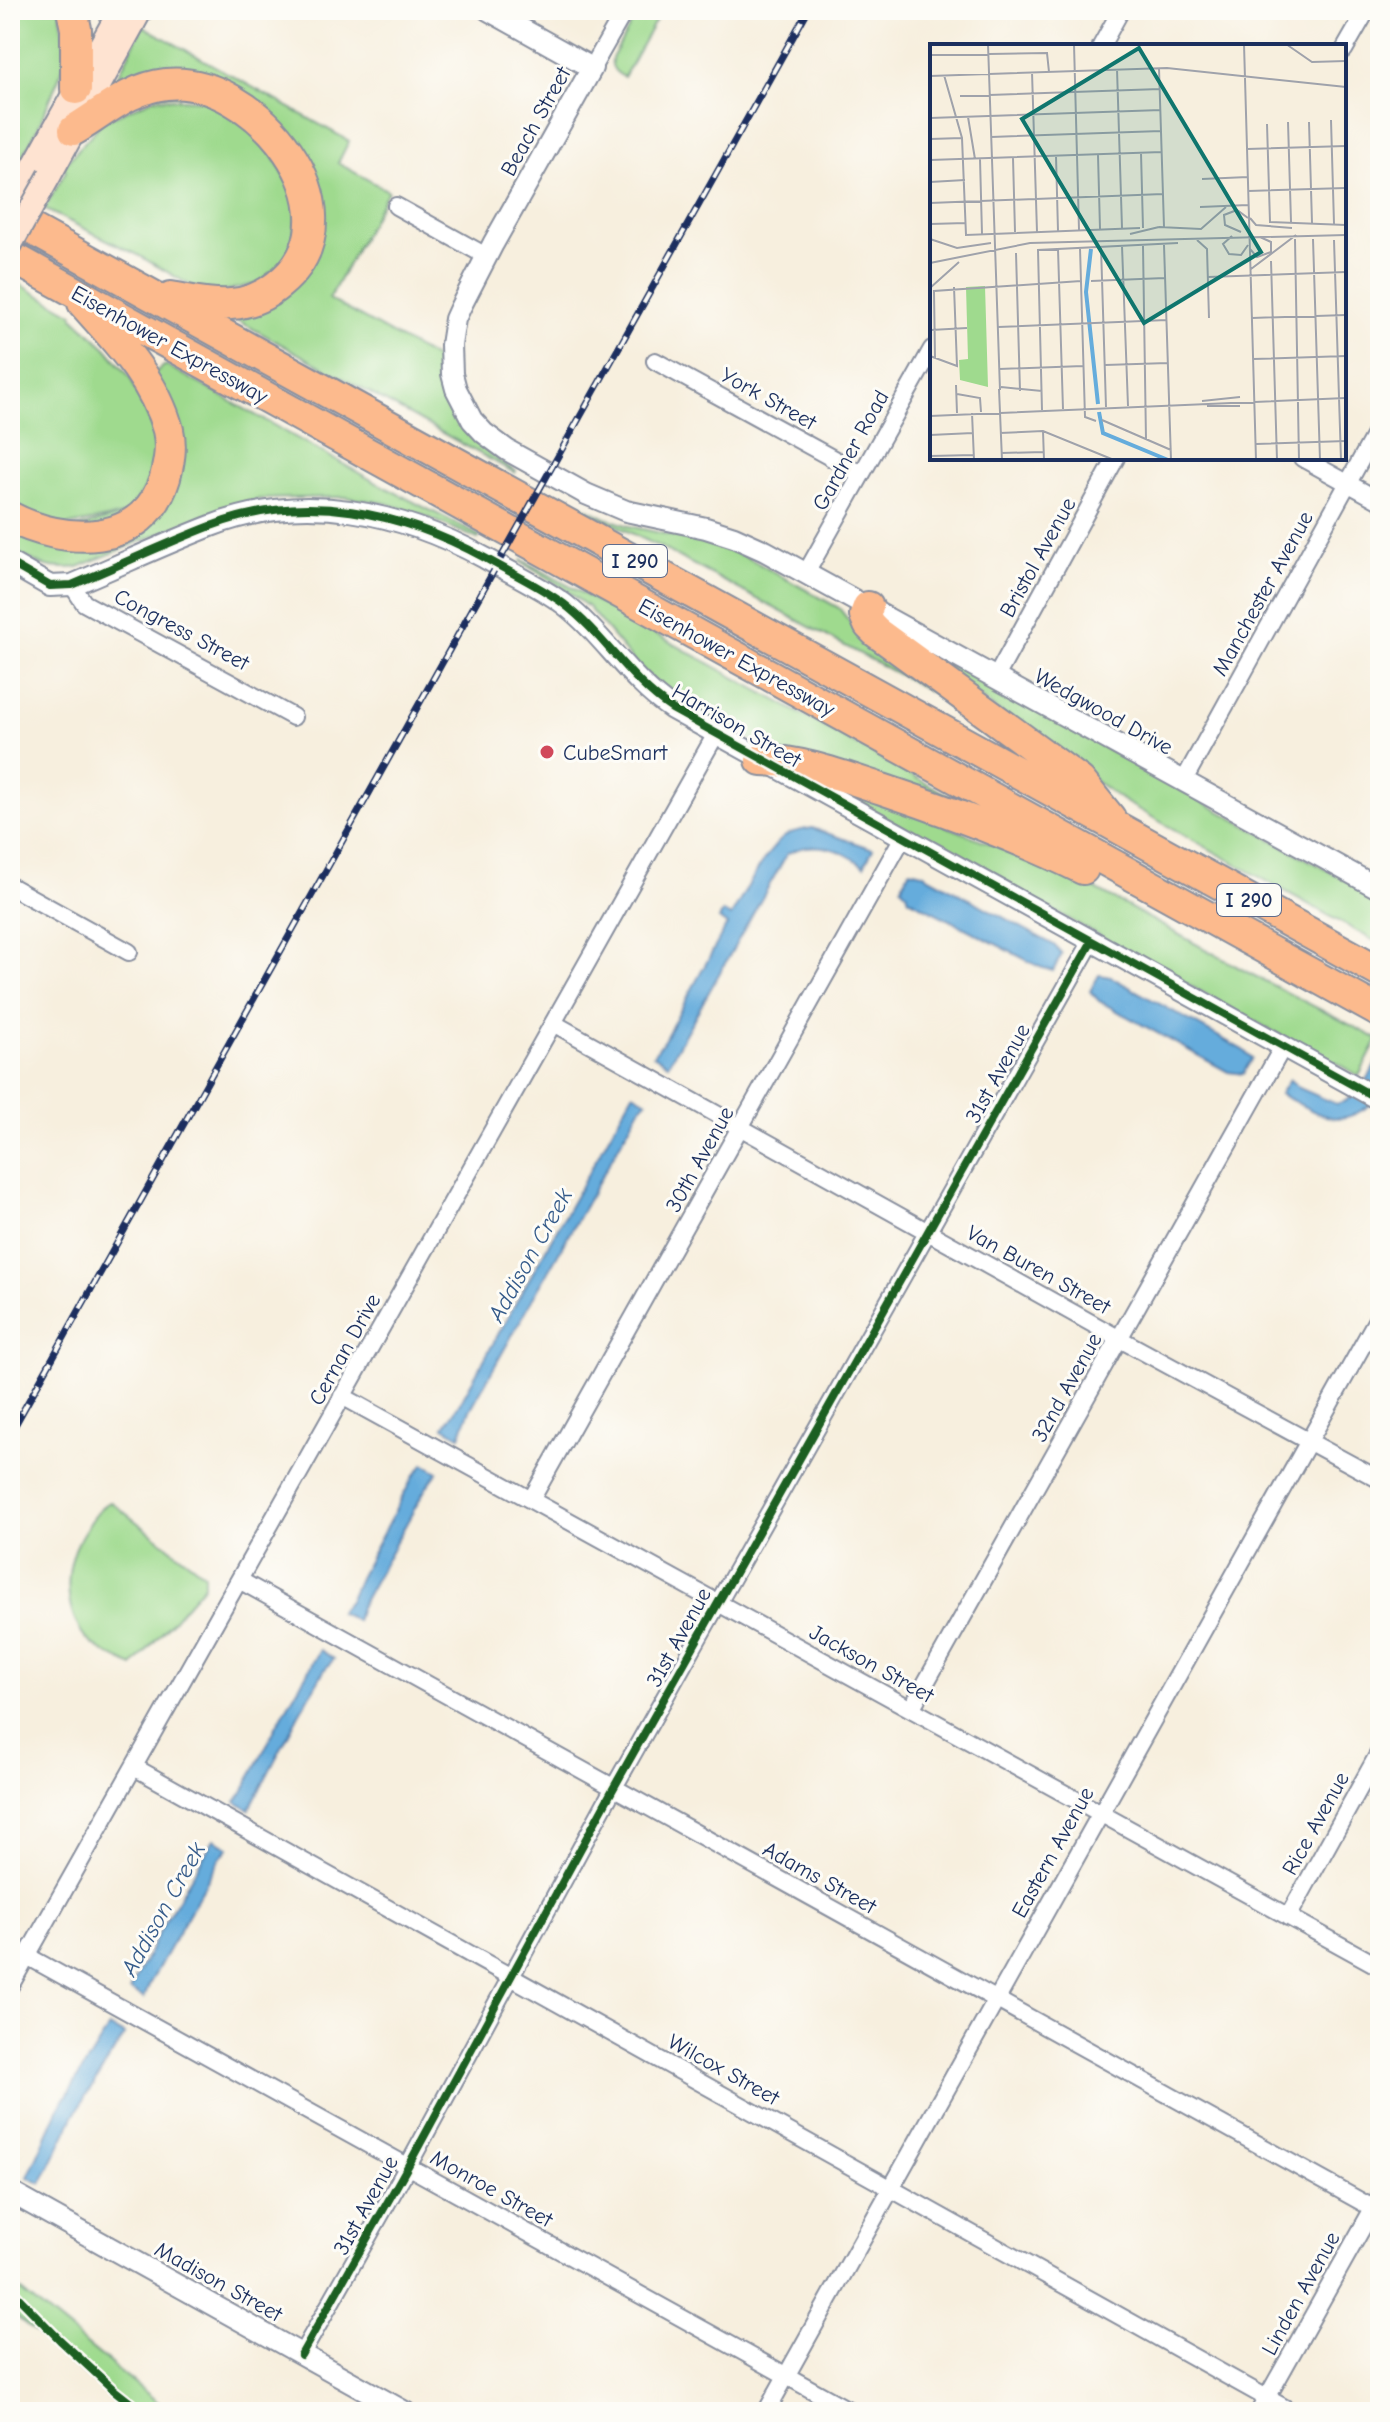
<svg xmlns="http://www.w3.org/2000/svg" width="1390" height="2422" viewBox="0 0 1390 2422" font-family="'Comic Neue',sans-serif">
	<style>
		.green { fill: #9fda8e; stroke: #5d8476; stroke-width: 2 }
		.water { fill: #65acdc; stroke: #406e9d; stroke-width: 2 }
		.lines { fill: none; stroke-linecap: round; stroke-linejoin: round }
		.stream { stroke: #65acdc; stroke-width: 4 }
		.minor-casing { stroke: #898f9e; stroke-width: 20 }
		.tertiary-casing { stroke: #898f9e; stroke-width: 24 }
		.secondary-casing { stroke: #898f9e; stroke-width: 26 }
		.motorway-casing { stroke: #898f9e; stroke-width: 34 }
		.minor { stroke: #fff; stroke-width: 16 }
		.tertiary { stroke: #fff; stroke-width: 20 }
		.secondary { stroke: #fee3d1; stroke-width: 22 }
		.motorway { stroke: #fcba8d; stroke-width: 30 }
		.rail-casing { stroke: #1b2f5e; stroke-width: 7 }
		.rail { stroke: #fdfcf7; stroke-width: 4; stroke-dasharray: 12; stroke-linecap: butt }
		.secondary-bridge-casing { stroke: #898f9e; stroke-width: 26; stroke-linecap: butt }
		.secondary-bridge { stroke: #fee3d1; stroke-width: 22 }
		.cycleway-casing { stroke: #fdfcf7; stroke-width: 13 }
		.cycleway { stroke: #1b5e20; stroke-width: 8 }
		.poi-dot { fill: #d1495b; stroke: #fdfcf7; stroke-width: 3 }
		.labels { text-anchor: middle; stroke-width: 6; stroke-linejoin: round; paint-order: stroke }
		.shield { fill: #fdfcf7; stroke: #5f6c8c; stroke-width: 2 }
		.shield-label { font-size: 20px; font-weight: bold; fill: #1b2f5e }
		.street-label { font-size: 22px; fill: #1b2f5e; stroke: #fdfcf7 }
		.poi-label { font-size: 22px; fill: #1b2f5e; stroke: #fdfcf7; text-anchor: start }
		.water-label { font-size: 24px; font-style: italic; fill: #355b8a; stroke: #fdfcf7 }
		.inset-river { fill: none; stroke: #65acdc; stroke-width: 4 }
		.inset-road { fill: none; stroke: #9fa2ab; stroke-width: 2 }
		.view { fill: #0f766e; fill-opacity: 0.15; stroke: #0f766e; stroke-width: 4 }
		.inset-edge { fill: none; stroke: #1b2f5e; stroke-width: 4 }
	</style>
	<rect width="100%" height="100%" fill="#fdfcf7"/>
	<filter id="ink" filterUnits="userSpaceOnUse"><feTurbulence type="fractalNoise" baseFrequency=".0125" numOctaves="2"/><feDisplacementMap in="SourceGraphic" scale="16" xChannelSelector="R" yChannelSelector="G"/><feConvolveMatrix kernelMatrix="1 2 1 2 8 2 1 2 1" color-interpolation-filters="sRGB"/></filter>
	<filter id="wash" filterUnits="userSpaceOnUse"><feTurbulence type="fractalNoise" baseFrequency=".006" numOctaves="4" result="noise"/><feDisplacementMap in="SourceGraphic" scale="32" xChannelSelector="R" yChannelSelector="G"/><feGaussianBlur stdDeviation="1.8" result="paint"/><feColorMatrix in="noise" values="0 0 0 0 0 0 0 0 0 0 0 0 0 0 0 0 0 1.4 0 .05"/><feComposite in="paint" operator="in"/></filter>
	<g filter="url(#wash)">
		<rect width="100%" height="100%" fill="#f7efde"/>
		<path class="green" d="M10 10H60L67 59 37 130 10 180Z
			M639 10 657 18 624 77C616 73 610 68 612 58Z
			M143 26 349 141 338 163 388 191 329 299 435 358C440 412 471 445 516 471L515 473 237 320 239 310 315 231 240 96 109 94Z
			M155 98 203 100 249 125 280 160 297 205 293 242 287 257 260 283 207 295 136 254 44 209 66 171 64 168 67 162 103 121Z
			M10 279 73 314V317L107 349 130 377 157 436 156 472 128 514 65 526 10 505Z
			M166 365 379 484 480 536 478 539 418 513 385 503 344 497 260 499 211 513 78 567C48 571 35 563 10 548V525L40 538 161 505 155 372Z
			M559 494 606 518 629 526 710 544 743 555 839 608 860 635 989 723 664 549 557 497Z
			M522 560 978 812 767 748 677 698 655 682 635 663 588 607 560 586 521 562Z
			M881 625 1380 899V944L1125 802 1058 755Z
			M813 773 1072 876 1247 972 1378 1039 1359 1076 1336 1062 1334 1065 811 777Z
			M111 1502 204 1574V1585L133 1666C117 1658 92 1649 82 1633 60 1599 66 1554 90 1523 96 1514 100 1505 111 1502Z
			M10 2282 170 2412H129L10 2311Z"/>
		<path class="water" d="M812 828 873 849 864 866C841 848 812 839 787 854L668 1064 653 1055 663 1042 727 925 719 919 723 912 731 916C744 895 766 848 787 835 794 830 804 830 812 828Z
			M910 870 922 873 1054 945 1062 954 1053 971 1040 967 909 899 907 893 901 887Z
			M1099 975 1111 977 1243 1050 1252 1058 1243 1074 1228 1072 1099 1001 1090 991Z
			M1380 1056V1096C1341 1134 1321 1115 1280 1094L1289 1079 1299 1088 1336 1104 1346 1101 1369 1077Z
			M633 1093 647 1101 640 1108 469 1412 460 1436 444 1427 461 1401Z
			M424 1464 438 1472 426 1488 360 1607 356 1621 339 1612 349 1601 359 1578 413 1477Z
			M320 1650 334 1659 325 1669 299 1714 249 1810 236 1802 243 1792 277 1725Z
			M214 1839 229 1847 220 1858 150 1983 144 1998 130 1990 166 1919Z
			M109 2027 124 2035 75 2114 41 2184 28 2177 58 2110Z"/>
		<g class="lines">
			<path class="stream" d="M10 2234 13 2222"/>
		</g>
	</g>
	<g filter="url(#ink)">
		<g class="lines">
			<g class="minor-casing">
				<path id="minor" d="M1101 46 1121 10
					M1344 50 1367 10
					M592 68 625 10
					M396 206 486 256
					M655 361 861 474
					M1302 458 1380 501
					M806 573 932 349
					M72 585 84 603 293 717
					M996 677 1116 458
					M1183 782 1380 425
					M1372 885 1380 870
					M10 886 129 952
					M553 1023 1118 1338 1380 1480
					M342 1396 1380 1967
					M531 1500 903 837
					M239 1580 1380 2212
					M911 1709 1284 1045
					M134 1767 1292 2412
					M1288 1917 1380 1751
					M27 1956 852 2412
					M10 1986 716 734
					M301 2355 408 2166 613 1789 1092 941
					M766 2412 1380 1314
					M1259 2412 1380 2196"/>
			</g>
			<g class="tertiary-casing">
				<path id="tertiary" d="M488 10 592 68 493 244 460 308 455 319 451 345 452 374 456 389 472 420 484 433 507 450 586 494 626 511 706 528 734 537 765 551 1380 889
					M10 563 50 586 72 585C118 566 164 544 211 526 304 490 401 512 485 558 511 573 540 586 564 604 604 635 629 680 672 709L1380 1100
					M10 2192 405 2412"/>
			</g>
			<g class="secondary-casing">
				<path id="secondary" d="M50 175 141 10
					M10 208 120 10"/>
			</g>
			<g class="motorway-casing">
				<path id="motorway" d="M72 10 76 29V89
					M74 130C104 112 130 88 166 84 256 75 361 208 285 279 270 293 251 303 231 304 211 306 190 300 171 297
					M10 217 1380 972
					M10 256 1380 1012
					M10 517C63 545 144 549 165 478 169 462 172 447 168 430 155 380 116 340 83 303
					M868 607 865 615 869 625 876 632 1080 781 1110 818
					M761 760C804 761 842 776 882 789 951 812 1018 837 1083 869"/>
			</g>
			<use href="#minor" class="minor"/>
			<use href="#tertiary" class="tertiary"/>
			<use href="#secondary" class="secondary"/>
			<use href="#motorway" class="motorway"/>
			<g class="rail-casing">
				<path id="rail" d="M10 1434 808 10"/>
			</g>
			<use href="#rail" class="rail"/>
			<g class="secondary-bridge-casing">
				<path id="secondary-bridge" d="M10 246 50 175"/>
			</g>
			<use href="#secondary-bridge" class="secondary-bridge"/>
			<g class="cycleway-casing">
				<path id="cycleway" d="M10 563 50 586 72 585C118 566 164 544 211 526 304 490 401 512 485 558 511 573 540 586 564 604 604 635 629 680 672 709L1380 1100
					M10 2289 60 2340 114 2390 142 2412
					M301 2355 408 2166 613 1789 1092 941"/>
			</g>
			<use href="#cycleway" class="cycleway"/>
		</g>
	</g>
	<circle class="poi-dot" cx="547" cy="752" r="8"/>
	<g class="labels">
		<g class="shield">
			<rect x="603" y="545" width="64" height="32" rx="6"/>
			<rect x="1217" y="884" width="64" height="32" rx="6"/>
		</g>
		<g class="shield-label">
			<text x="635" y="568">I 290</text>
			<text x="1249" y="907">I 290</text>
		</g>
		<g class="street-label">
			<text transform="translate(535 121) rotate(-61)" y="8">Beach Street</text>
			<text transform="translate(170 344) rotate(29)" y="8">Eisenhower Expressway</text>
			<text transform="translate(769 398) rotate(29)" y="8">York Street</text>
			<text transform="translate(850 450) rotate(-61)" y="8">Gardner Road</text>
			<text transform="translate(1037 557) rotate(-61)" y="8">Bristol Avenue</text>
			<text transform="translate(1262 593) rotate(-61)" y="8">Manchester Avenue</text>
			<text transform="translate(182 629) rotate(28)" y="8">Congress Street</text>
			<text transform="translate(737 657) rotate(29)" y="8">Eisenhower Expressway</text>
			<text transform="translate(1104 711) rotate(29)" y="8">Wedgwood Drive</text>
			<text transform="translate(737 725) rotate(30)" y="8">Harrison Street</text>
			<text transform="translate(997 1073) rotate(-61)" y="8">31st Avenue</text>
			<text transform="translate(699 1159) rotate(-61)" y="8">30th Avenue</text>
			<text transform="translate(1039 1269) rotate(29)" y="8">Van Buren Street</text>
			<text transform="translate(344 1349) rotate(-61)" y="8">Cernan Drive</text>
			<text transform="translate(1066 1387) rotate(-61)" y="8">32nd Avenue</text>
			<text transform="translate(678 1637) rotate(-61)" y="8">31st Avenue</text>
			<text transform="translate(872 1663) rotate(29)" y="8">Jackson Street</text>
			<text transform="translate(1315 1823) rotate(-61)" y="8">Rice Avenue</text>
			<text transform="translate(1052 1852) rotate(-61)" y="8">Eastern Avenue</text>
			<text transform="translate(820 1877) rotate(29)" y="8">Adams Street</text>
			<text transform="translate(724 2069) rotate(29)" y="8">Wilcox Street</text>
			<text transform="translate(492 2188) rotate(29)" y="8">Monroe Street</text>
			<text transform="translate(365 2205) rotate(-61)" y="8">31st Avenue</text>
			<text transform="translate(219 2281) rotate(29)" y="8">Madison Street</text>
			<text transform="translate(1300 2293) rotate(-61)" y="8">Linden Avenue</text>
		</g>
		<g class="poi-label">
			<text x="563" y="760">CubeSmart</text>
		</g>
		<g class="water-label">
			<text transform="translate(530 1255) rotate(-61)" y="8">Addison Creek</text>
			<text transform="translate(163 1909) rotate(-61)" y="8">Addison Creek</text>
		</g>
	</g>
	<g transform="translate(930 44)">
		<rect width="416" height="416" fill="#f7efde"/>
		<path d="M55 242 58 343 30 336 29 316 38 315 36 243Z" fill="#9fda8e"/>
		<path class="inset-river" d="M161 205 156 248 168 360M169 368 173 389 238 416"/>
		<path class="inset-road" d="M58 0 70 346M144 0 149 186M314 0 326 416M356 0 382 18 416 17M0 11 117 9 119 28M229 24 234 183M187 25 192 184M102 28 107 188M14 31 32 94 36 191 210 184M0 32 237 24 416 43M30 52 230 45M38 73 45 115M0 74 231 66M401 76 404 180M358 78 361 178M379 78 382 179M337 80 340 178 416 181M61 93 231 87M0 95 32 94M317 105 416 102M211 109 213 184M168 111 170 185M126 112 128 187M83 114 85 188M50 115 52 190M0 116 232 108M272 135 318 133M0 138 35 136M318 147 416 144M0 159 233 150M270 163 318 161M320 174 326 181 362 184M0 180 36 179M229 183 271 185 296 163M311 188 295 181 294 171 307 166 318 174M200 190 229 183M302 192 293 200 299 210 311 211 318 201M0 195 27 204 61 199M365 195 369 416M383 195 390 416M267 196 277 205 279 274M404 196 411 416M234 201 241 416M192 202 198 362M213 202 216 396M171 203 176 363M150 204 155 373 166 377M128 205 133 365M320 205 327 213 341 208V198L330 193M86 209 90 347M341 217 347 416M0 219 100 199 416 191M321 225 366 191M278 233 416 228M161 237 235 234M0 244 29 218M322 274 416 271M68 283 237 276M1 286 37 284M0 312 27 322 24 243M5 314 4 247 151 237M323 315 416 312M175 321 238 319M69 325 153 322M26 341 27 369M71 343 112 347M69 345 72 416M27 350 50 354 51 368M272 357 310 353M277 362H310M112 366 108 206 248 199M42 369 44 416M0 372 416 354M172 376 241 406M113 387 114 416M70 389 113 387 184 416M0 391 43 389M326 400 416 397M71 409 114 408M0 412 44 411"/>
		<path class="view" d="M209 4 331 208 214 279 92 75Z"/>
		<rect width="416" height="416" class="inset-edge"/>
	</g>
	<rect width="1390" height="2422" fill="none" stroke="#fdfcf7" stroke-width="40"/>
</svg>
